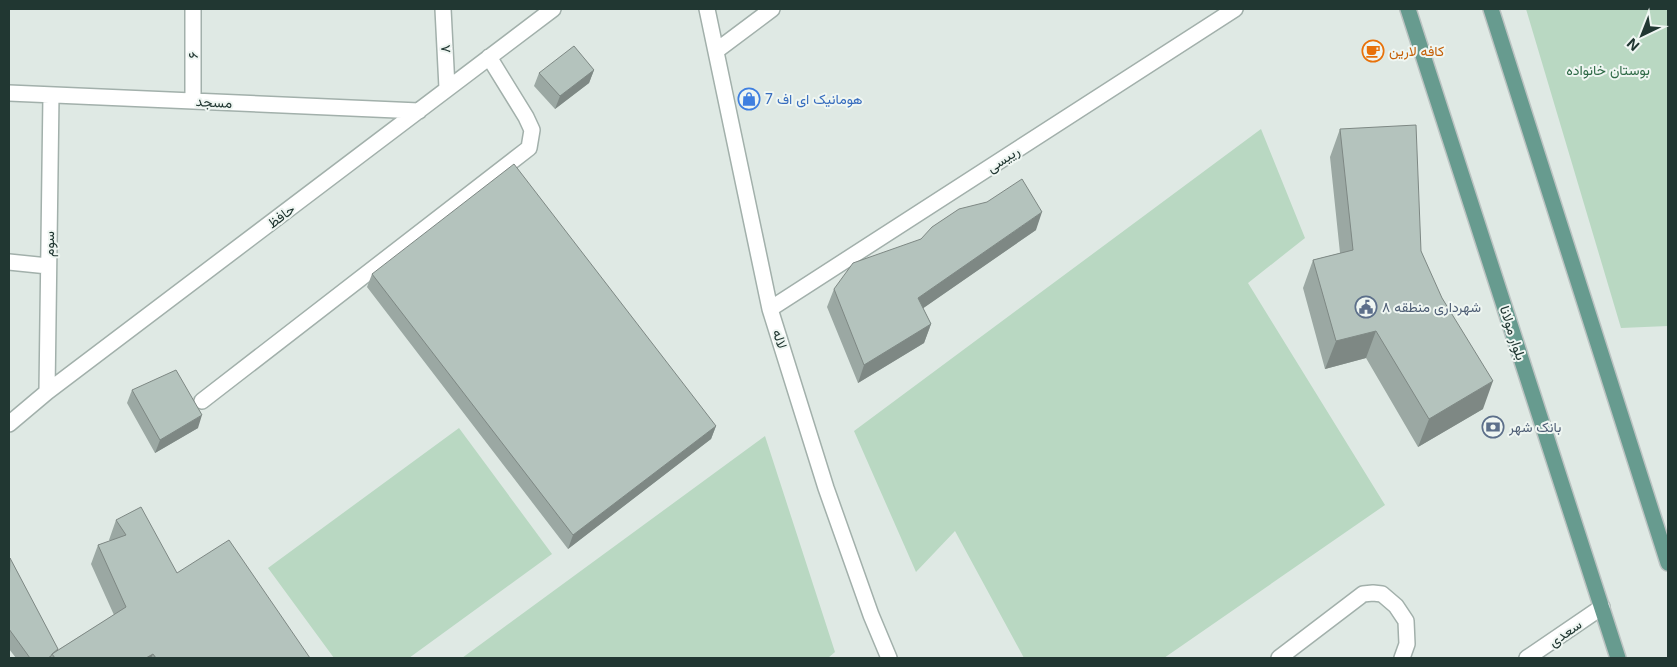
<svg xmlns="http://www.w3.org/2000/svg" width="1677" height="667" viewBox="0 0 1677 667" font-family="Inter,Vazirmatn,sans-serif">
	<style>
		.green { fill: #b9d8c2 }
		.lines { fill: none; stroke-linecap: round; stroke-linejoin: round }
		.minor-casing { stroke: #a2b0ab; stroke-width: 18 }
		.major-casing { stroke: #bcc3c2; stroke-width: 18 }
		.minor { stroke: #fff; stroke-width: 15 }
		.major { stroke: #679b8f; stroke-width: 15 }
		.wall { fill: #9ba8a3 }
		.shaded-wall { fill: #7e8884 }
		.building { fill: #b4c3bd; stroke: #7e8884 }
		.labels { text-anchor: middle; stroke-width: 4; stroke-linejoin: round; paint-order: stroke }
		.street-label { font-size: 14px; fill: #213732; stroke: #eff6f2 }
		.food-label { font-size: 14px; fill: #c56008; stroke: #eff6f2; text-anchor: start }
		.park-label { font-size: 14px; fill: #2f6a47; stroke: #eff6f2 }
		.shop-label { font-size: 14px; fill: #366cbe; stroke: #eff6f2; text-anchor: start }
		.service-label { font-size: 14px; fill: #4e5e75; stroke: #eff6f2; text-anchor: start }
	</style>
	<rect width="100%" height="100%" fill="#dfe9e4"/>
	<path class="green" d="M1526 9H1668V326L1621 328Z
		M1261 129 1305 238 1248 283 1385 505 1164 658H1024L955 531 916 572 854 431Z
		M459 428 552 554 409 658H334L268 568Z
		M765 436 835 652 828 658H462Z"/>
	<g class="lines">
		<g class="minor-casing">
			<path id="minor" d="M193 9V101
				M443 9 447 88
				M707 9 770 309 826 488 871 615 889 658
				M716 51 772 9
				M9 93 419 111
				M9 262 48 266
				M770 309 1235 9
				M47 392 51 95
				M202 401 529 148 532 130 526 117 489 57
				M9 424 47 392 553 9
				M1279 658 1363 594 1373 593 1382 594 1396 606 1406 621 1407 644 1402 658
				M1527 658 1602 607"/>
		</g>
		<g class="major-casing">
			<path id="major" d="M1408 9 1618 658
				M1491 9 1668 563"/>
		</g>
		<use href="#minor" class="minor"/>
		<use href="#major" class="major"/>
	</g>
	<path class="wall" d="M594 70 589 83 555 109 534 86 539 73Z
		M1340 129 1421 251 1483 409 1418 447 1366 358 1325 369 1303 288 1313 260 1340 253 1330 157Z
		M1036 230 923 308 931 324 924 343 858 383 827 307 834 289 921 239Z
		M372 274 716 426 711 439 568 549 367 287Z
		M132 390 198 428 155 453 127 403Z
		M116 520 177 573 310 658H16L9 649V562L10 558 58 650 114 615 91 564 98 545 110 541 109 540Z"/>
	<path class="shaded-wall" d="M594 70 589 83 555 109 560 96Z
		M1042 212 1036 230 912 316 918 298Z
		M931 324 924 343 858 383 864 365Z
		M1376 331 1366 358 1325 369 1336 341Z
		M1493 381 1483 409 1418 447 1429 419Z
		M202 415 198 428 155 453 160 440Z
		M716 426 711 439 568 549 573 535Z
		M153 654 151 658H146Z"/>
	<path class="building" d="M574 46 594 70 560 96 539 73Z
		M1416 125 1421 251 1442 298 1493 381 1429 419 1376 331 1336 341 1313 260 1353 250 1340 129Z
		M514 164 716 426 573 535 372 274Z
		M1022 179 1042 212 918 298 931 324 864 365 834 289 853 263 921 239 932 227 959 209 987 202Z
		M176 370 202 415 160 440 132 390Z
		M141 507 177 573 229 540 310 658H156L153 654 146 658H55L52 654 126 607 98 545 126 535 116 520Z
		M10 558 58 649 52 654 51 656 48 658H30L9 629V589Z"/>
	<defs>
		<g id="cafe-ring" transform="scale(1.125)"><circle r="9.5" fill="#eff6f2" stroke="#e8710a" stroke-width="1.5"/><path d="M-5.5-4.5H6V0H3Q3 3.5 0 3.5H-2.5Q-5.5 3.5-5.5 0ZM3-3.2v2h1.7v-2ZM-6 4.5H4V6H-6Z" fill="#e8710a"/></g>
		<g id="shop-ring" transform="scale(1.125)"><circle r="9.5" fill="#eff6f2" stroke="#3f7fe0" stroke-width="1.5"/><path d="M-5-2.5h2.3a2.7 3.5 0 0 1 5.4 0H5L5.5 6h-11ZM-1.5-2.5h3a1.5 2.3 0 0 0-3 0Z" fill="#3f7fe0"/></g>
		<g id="civic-ring" transform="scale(1.125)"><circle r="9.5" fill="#eff6f2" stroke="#5c6f8a" stroke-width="1.5"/><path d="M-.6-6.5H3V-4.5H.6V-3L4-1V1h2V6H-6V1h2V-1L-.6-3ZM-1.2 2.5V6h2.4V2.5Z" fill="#5c6f8a"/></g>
		<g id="bank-ring" transform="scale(1.125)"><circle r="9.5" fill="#eff6f2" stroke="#5c6f8a" stroke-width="1.5"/><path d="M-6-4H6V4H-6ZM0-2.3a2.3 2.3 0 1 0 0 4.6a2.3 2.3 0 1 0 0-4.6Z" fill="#5c6f8a"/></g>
	</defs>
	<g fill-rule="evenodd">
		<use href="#cafe-ring" x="1373" y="51"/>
		<use href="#shop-ring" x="749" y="99"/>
		<use href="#civic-ring" x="1366" y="307"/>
		<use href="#bank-ring" x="1493" y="427"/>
	</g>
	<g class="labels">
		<g class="street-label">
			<text transform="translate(445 49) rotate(-93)" y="5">۸</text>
			<text transform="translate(193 55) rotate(-90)" y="5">۶</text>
			<text transform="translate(214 102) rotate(3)" y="5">مسجد</text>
			<text transform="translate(1003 159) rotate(-33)" y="5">رییسی</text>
			<text transform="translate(281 216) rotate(-37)" y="5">حافظ</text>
			<text transform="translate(49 244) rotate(-89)" y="5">سوم</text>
			<text transform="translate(1513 333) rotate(72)" y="5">بلوار مولانا</text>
			<text transform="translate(780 339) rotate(73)" y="5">لاله</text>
			<text transform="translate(1565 633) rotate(-35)" y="5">سعدی</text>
		</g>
		<g class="food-label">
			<text x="1389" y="56">کافه لارین</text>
		</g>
		<g class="park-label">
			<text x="1608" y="75">بوستان خانواده</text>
		</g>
		<g class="shop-label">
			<text x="765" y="104">هومانیک ای اف 7</text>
		</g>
		<g class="service-label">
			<text x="1382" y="312">شهرداری منطقه ۸</text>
			<text x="1509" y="432">بانک شهر</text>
		</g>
	</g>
	<rect width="1677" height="667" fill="none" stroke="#213732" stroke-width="20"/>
	<g transform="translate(1642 35) rotate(223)" stroke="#eff6f2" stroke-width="4" paint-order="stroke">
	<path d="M0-4L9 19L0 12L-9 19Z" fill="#213732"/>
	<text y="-8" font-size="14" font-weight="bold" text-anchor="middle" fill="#213732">N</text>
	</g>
</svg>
